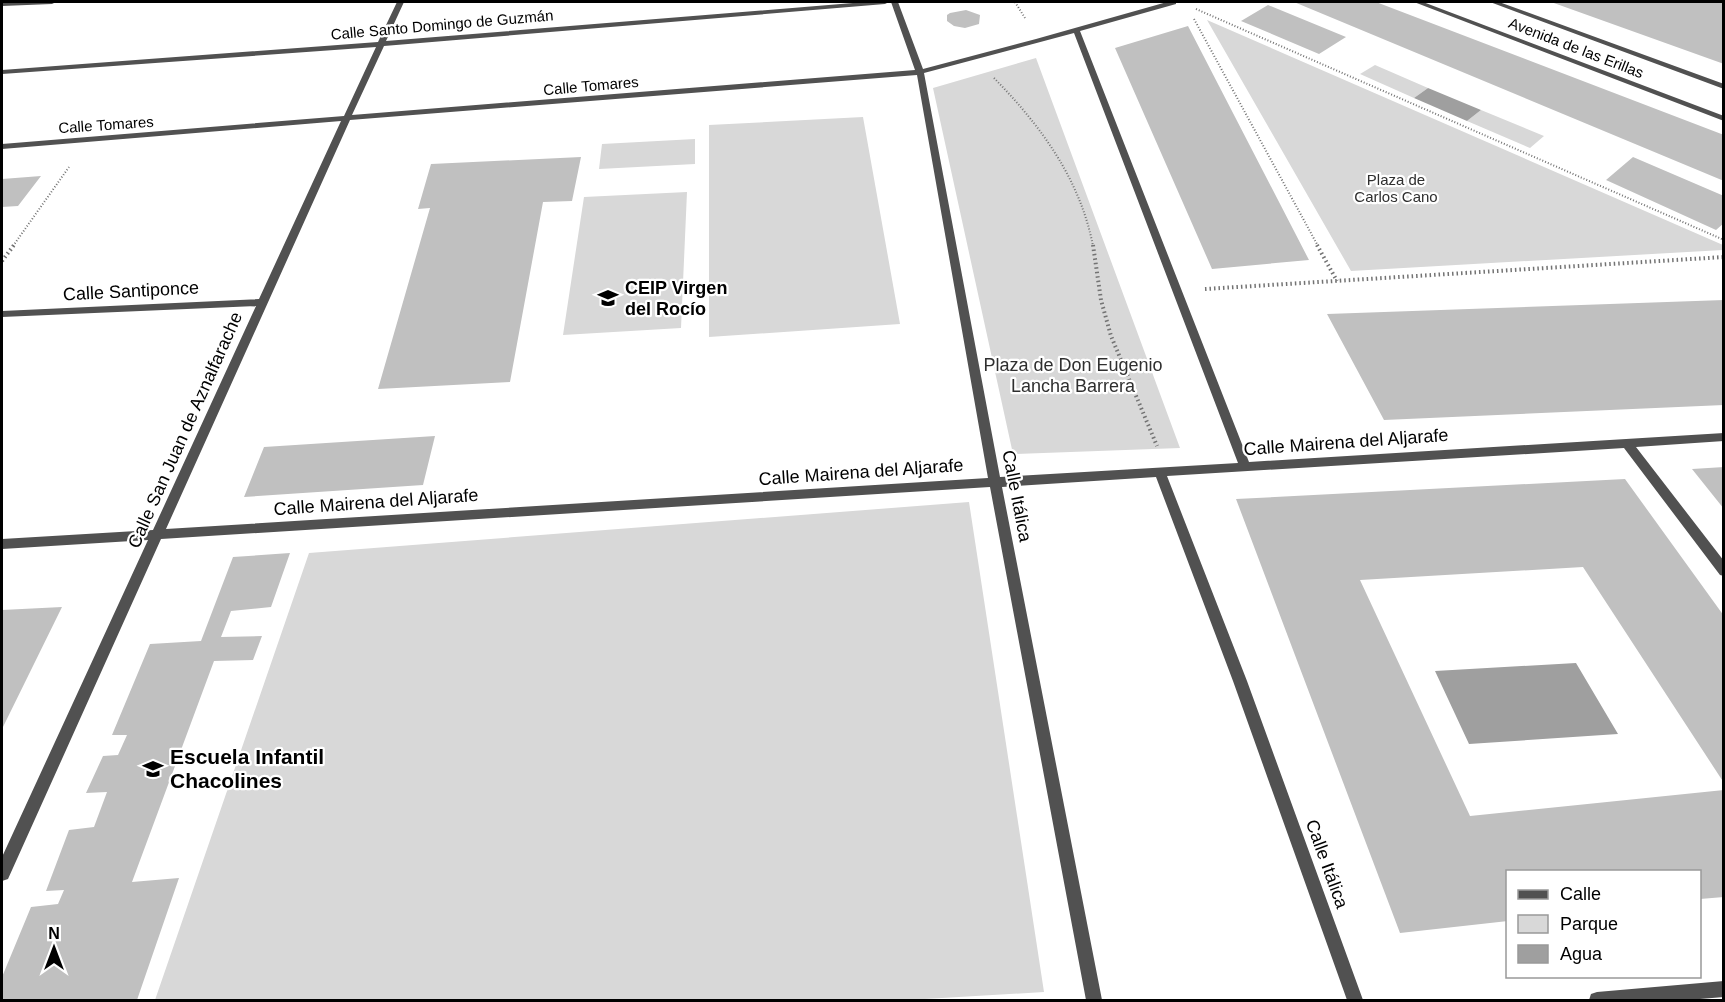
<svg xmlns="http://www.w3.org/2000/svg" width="1725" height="1002" viewBox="0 0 1725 1002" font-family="Helvetica,sans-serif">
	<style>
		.green { fill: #d8d8d8 }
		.water { fill: #9f9f9f }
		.building { fill: #c0c0c0 }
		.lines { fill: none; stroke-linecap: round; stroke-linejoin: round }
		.path-far1 { stroke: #737373; stroke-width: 2; stroke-dasharray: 1 2; stroke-linecap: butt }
		.path { stroke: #737373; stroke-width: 4; stroke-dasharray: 1.5 3; stroke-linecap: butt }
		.minor { fill: #515151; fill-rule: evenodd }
		.tertiary { fill: #515151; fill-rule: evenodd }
		.labels { text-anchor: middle; stroke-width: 4.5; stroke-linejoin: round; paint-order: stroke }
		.far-street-label { font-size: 15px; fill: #000; stroke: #fff }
		.far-park-label { font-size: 15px; fill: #2f2f2f; stroke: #fff }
		.poi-label { font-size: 18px; font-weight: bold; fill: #000; stroke: #fff; text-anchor: start }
		.street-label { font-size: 18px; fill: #000; stroke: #fff }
		.park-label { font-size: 18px; fill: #2f2f2f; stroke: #fff }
		.near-poi-label { font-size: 21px; font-weight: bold; fill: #000; stroke: #fff; text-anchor: start }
	</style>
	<rect width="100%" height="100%" fill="#fff"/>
	<path class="green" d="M1207 20 1723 245V250L1351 271Z
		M1036 58 1180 448 1013 454 933 88Z
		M1375 65 1428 88 1414 98 1360 74Z
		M1481 110 1544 136 1530 148 1467 121Z
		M863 117 900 324 709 337V125Z
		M695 139V164L599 169 602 144Z
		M687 192 681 328 563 335 584 197Z
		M969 502 1044 992 908 1000H155L309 553Z"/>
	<path class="water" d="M1428 88 1481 110 1467 121 1414 98Z
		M1576 663 1618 734 1469 744 1435 671Z"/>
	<path class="building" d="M1294 2H1376L1724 135V181Z
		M1551 2H1724V64Z
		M1268 5 1346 37 1319 54 1241 21Z
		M966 10 980 15 979 24 965 28 954 26 947 21V15L950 13Z
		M1188 26 1309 260 1212 269 1115 48Z
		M581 157 572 201 543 202 510 382 378 389 430 208 418 209 431 164Z
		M1633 157 1724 196V223L1716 230 1606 180Z
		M41 176 18 206 2 207V179Z
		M1724 300V405L1384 420 1327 314Z
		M435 436 423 485 244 497 264 447Z
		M1724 467V509L1692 469Z
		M1625 479 1724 616V783L1583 567 1360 580 1470 816 1724 790V897L1700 899V872H1508V921L1400 933 1236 499Z
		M290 553 271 607 231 611 221 637 262 636 253 660 214 661 132 882 179 878 137 1000H2V977L31 907 58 904 64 890 46 891 69 830 94 827 107 792 86 793 103 756 118 755 127 735H112L150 644 201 641 233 557Z
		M62 607 2 729V610Z"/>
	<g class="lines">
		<path class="path-far1" d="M1015 2 1025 18
			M1196 9 1724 240
			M1194 19 1318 246
			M994 78C1041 126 1080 179 1093 246
			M13 246 69 167"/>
		<path class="path" d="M1093 245 1101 300 1111 336 1157 446
			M1317 245 1337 281
			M2 261 14 245
			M1205 289 1724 257"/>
		<path class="minor" d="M2 2H56L52 4 2 6Z
			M397 2H404L386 41 865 2H889L885 4 384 46 352 115 915 70 891 2H898L923 69 1036 39 1167 2H1176V4L1080 31 1249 462 1724 433V441L1636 447 1724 561V576L1720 575 1624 448 1167 476 1247 681 1363 1000H1347L1233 681 1156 477 1002 487 1102 1000H1086L990 487 161 539 8 879 2 881V857L148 540 2 549V539L153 530 256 306 2 317V311L259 299 341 121 2 149V144L344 116 376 47 2 74V70L378 42ZM1074 33 1238 463 1000 477 924 73ZM917 75 988 478 166 529 350 120Z
			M1724 981V997L1688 1000H1589L1591 994 1597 992Z"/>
		<path class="tertiary" d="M1414 2H1423L1724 116V121Z
			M1490 2H1499L1724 84V89Z"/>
	</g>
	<defs>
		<g id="school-bare" transform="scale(1.62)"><path d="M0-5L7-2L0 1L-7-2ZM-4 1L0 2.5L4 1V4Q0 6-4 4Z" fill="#000" stroke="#fff" stroke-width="2.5" paint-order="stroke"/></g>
	</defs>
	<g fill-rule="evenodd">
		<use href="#school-bare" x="608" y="298"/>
		<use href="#school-bare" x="153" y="769"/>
	</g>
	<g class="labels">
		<g class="far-street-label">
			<text transform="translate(442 25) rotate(-5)" y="5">Calle Santo Domingo de Guzmán</text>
			<text transform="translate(1576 48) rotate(21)" y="5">Avenida de las Erillas</text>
			<text transform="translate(591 86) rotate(-5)" y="5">Calle Tomares</text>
			<text transform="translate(106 125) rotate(-4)" y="5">Calle Tomares</text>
		</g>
		<g class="far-park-label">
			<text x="1396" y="185">Plaza de<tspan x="1396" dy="17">Carlos Cano</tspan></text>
		</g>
		<g class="poi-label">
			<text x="625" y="294">CEIP Virgen<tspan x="625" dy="21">del Rocío</tspan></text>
		</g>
		<g class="street-label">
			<text transform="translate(131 291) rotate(-3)" y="6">Calle Santiponce</text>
			<text transform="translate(185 430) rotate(-66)" y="6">Calle San Juan de Aznalfarache</text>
			<text transform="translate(1346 442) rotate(-4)" y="6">Calle Mairena del Aljarafe</text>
			<text transform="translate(861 472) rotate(-4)" y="6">Calle Mairena del Aljarafe</text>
			<text transform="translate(1017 496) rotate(79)" y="6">Calle Itálica</text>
			<text transform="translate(376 502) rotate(-4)" y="6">Calle Mairena del Aljarafe</text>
			<text transform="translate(1327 864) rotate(70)" y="6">Calle Itálica</text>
		</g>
		<g class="park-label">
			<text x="1073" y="371">Plaza de Don Eugenio<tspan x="1073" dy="21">Lancha Barrera</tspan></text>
		</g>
		<g class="near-poi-label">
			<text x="170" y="764">Escuela Infantil<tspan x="170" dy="24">Chacolines</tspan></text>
		</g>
	</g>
	<rect width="1725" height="1002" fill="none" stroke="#000000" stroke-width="6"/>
	<rect x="1506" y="870" width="195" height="108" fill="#ffffff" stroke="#999999" stroke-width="1.5"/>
	<rect x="1518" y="890" width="30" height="9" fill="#515151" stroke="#999999" stroke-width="1.5"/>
	<text x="1560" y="900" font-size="18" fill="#000000">Calle</text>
	<rect x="1518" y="915" width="30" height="18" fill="#d8d8d8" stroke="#999999" stroke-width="1.5"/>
	<text x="1560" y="930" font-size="18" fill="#000000">Parque</text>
	<rect x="1518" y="945" width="30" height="18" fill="#9f9f9f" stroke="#999999" stroke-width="1.5"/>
	<text x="1560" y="960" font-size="18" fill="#000000">Agua</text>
	<g transform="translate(54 948)" stroke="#ffffff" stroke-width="4.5" paint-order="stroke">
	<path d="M0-4.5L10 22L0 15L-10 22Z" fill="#000000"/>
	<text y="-9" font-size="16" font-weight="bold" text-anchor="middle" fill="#000000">N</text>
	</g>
</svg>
